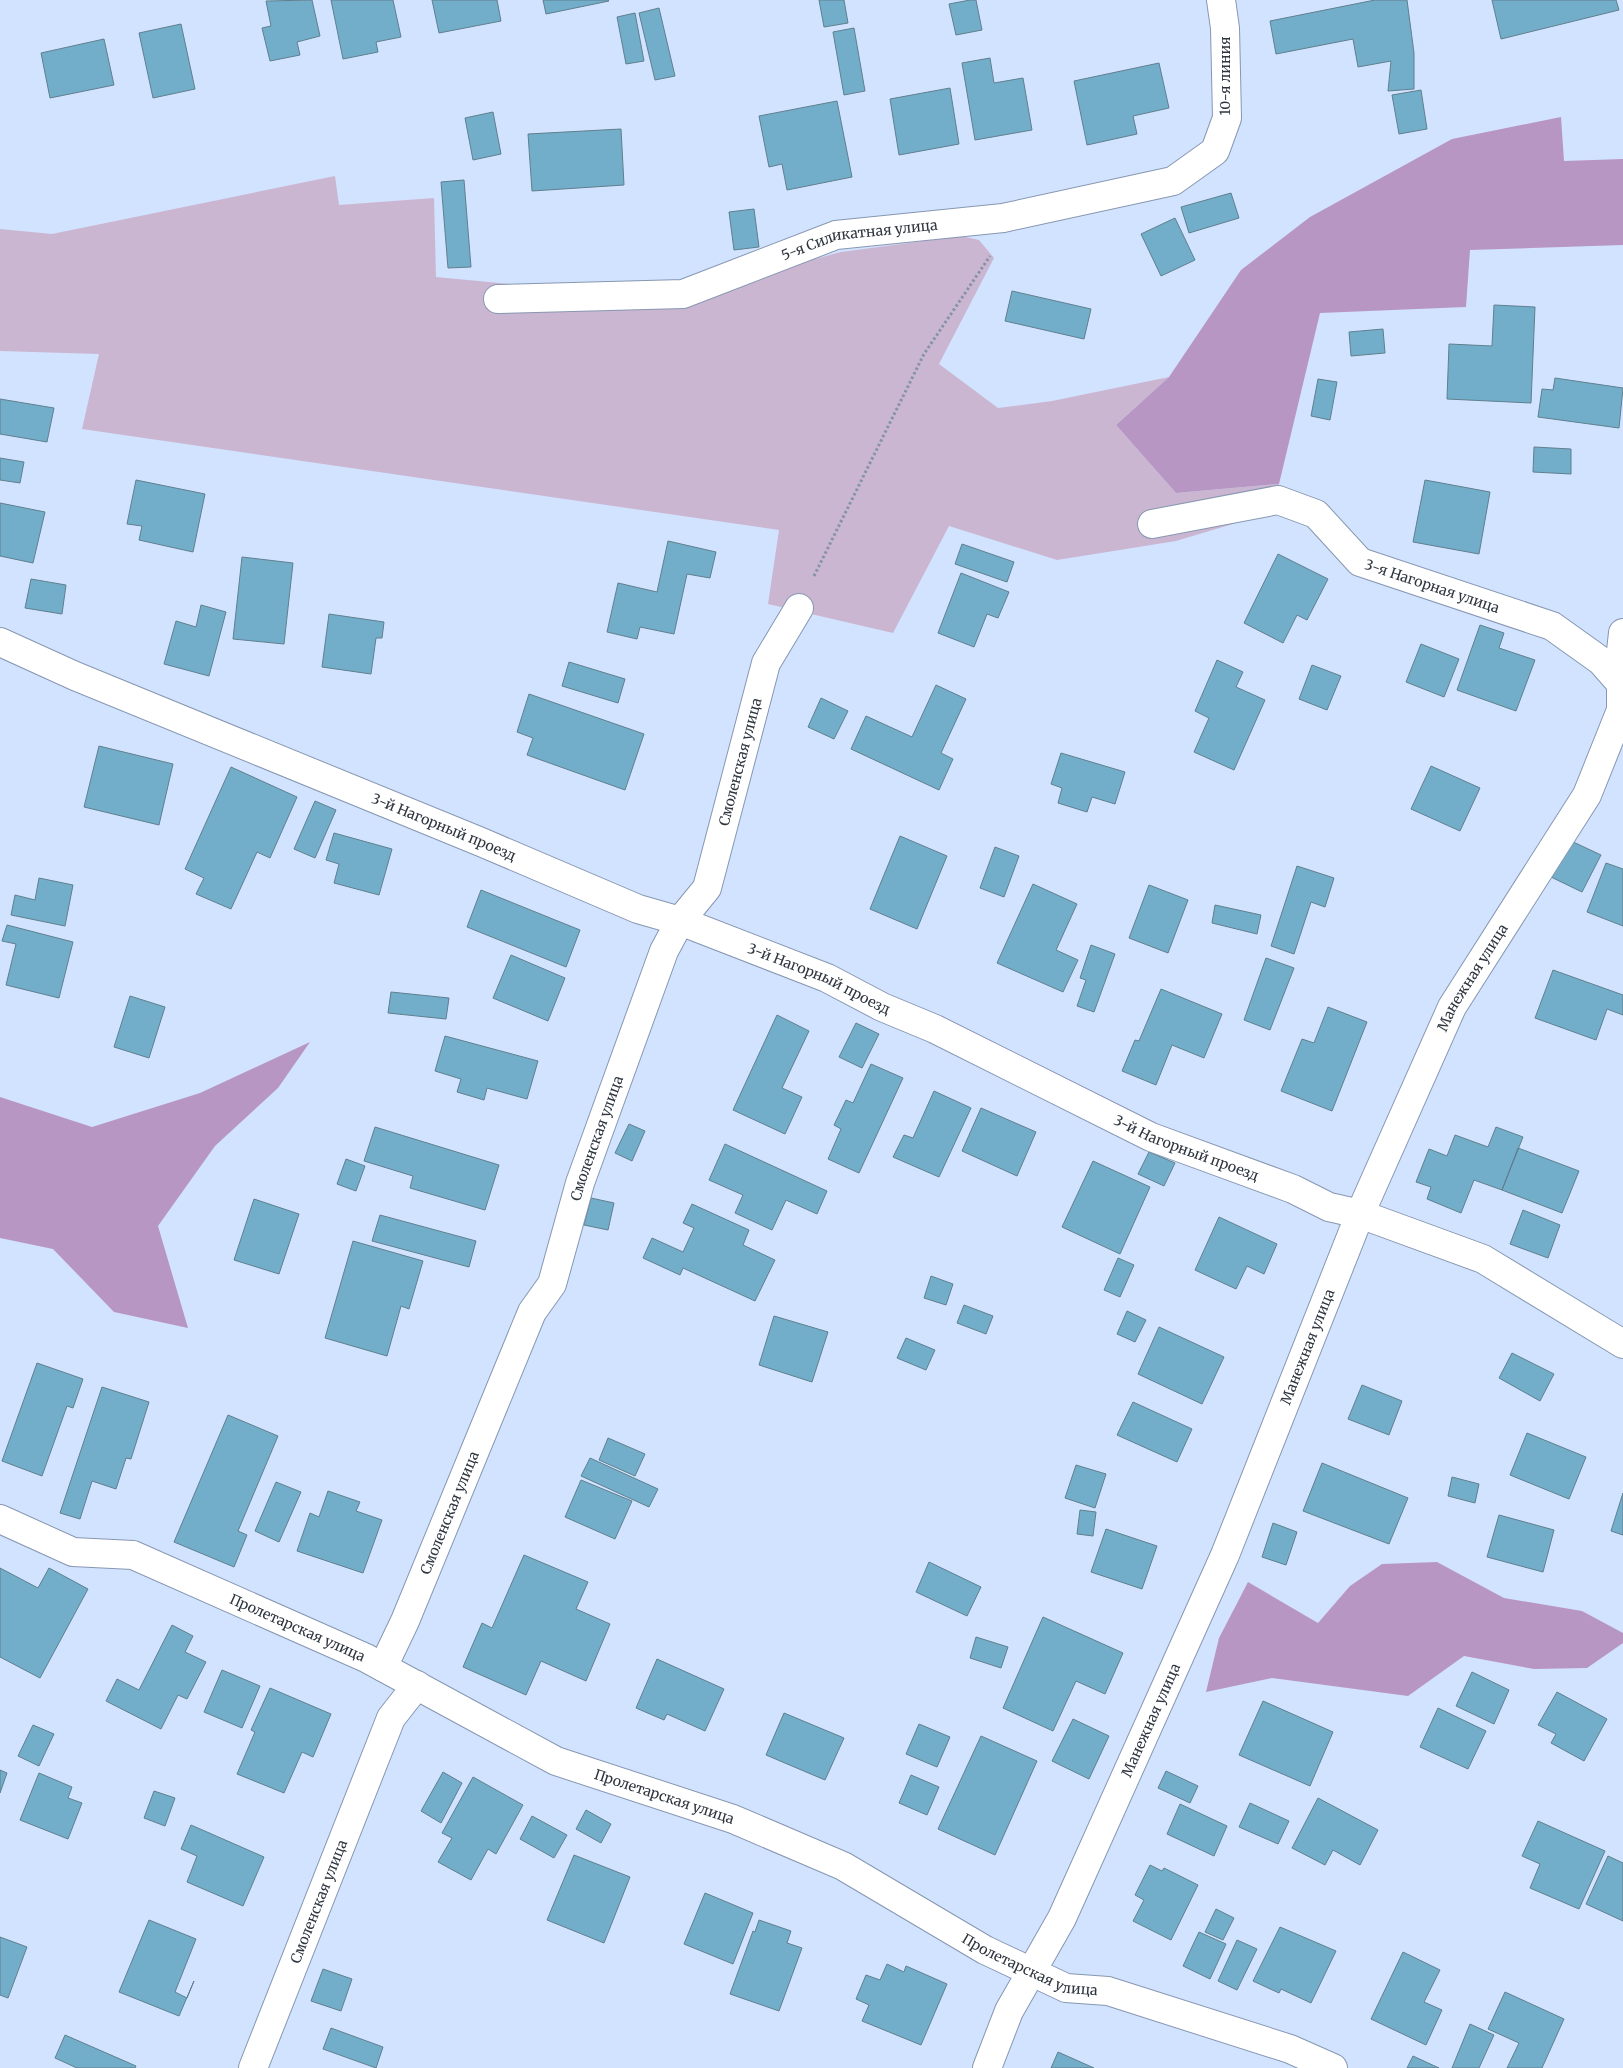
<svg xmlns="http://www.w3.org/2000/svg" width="1623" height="2068" viewBox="0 0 1623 2068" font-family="Merriweather,serif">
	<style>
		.green { fill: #cbb6d2 }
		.forest { fill: #b896c3 }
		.building { fill: #72aeca; stroke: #607f8e }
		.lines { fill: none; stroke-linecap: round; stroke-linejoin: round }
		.street-casing { stroke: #8797b1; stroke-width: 30 }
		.path { stroke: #8693a7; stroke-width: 3; stroke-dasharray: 2.5 2.5; stroke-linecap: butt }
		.street { stroke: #fff; stroke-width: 28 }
		.labels { text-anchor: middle; stroke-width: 4; stroke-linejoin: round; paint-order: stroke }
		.street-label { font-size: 14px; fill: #2e353f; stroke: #fff }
	</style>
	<rect width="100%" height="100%" fill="#d1e3ff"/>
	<path class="green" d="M335 176 339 205 434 198 436 277 563 289 679 280 684 305 770 271 841 252 961 236 979 240 994 258 939 364 998 408 1052 401 1169 377 1116 425 1176 493 1279 484 1266 514 1176 541 1057 560 949 526 893 633 768 604 779 530 82 429 99 354 0 351V229L52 234Z"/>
	<path class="forest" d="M1561 117 1564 161 1623 159V245L1470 250 1466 307 1320 313 1279 484 1176 493 1116 425 1169 377 1241 270 1310 217 1452 139Z
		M310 1042 278 1088 215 1146 158 1226 188 1328 114 1312 53 1249 0 1238V1097L92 1127 200 1093Z
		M1437 1562 1504 1598 1582 1611 1623 1633V1643L1587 1668 1534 1669 1464 1656 1408 1696 1272 1678 1206 1692 1219 1638 1248 1582 1318 1623 1350 1586 1382 1564Z"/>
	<path class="building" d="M312 0 320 36 297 42 300 55 270 61 262 28 271 26 266 1Z
		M331 0H393L401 37 376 42 378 52 343 59Z
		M432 0H497L501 21 439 33Z
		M543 0H608L609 1 546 14Z
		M819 0H844L848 23 824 27Z
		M970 0H976L982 30 956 35 949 4Z
		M1375 0H1407L1414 53V89L1388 91 1391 61 1358 67 1353 39 1276 54 1270 21Z
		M1492 0H1616L1619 10 1501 39Z
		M659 8 675 76 655 80 639 13Z
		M635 13 644 61 626 64 617 17Z
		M181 24 195 89 153 98 139 33Z
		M854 28 865 91 844 95 833 32Z
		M104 39 114 85 50 98 41 53Z
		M990 58 994 83 1023 78 1032 130 975 140 962 63Z
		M1159 63 1169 108 1133 116 1137 134 1087 145 1074 81Z
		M950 88 959 144 899 155 890 99Z
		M1421 90 1427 129 1399 134 1392 95Z
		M837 101 852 177 787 190 782 164 769 167 759 116Z
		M493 112 501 154 473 160 465 118Z
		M621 129 624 185 532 191 528 134Z
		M464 180 471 267 448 268 441 182Z
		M1231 193 1239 218 1189 233 1181 207Z
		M754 209 759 247 734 250 729 212Z
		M1175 218 1195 260 1161 276 1141 234Z
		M1012 291 1091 309 1084 339 1005 321Z
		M1494 305 1535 307 1531 403 1447 399 1449 344 1492 346Z
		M1383 329 1385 353 1351 356 1349 332Z
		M1555 378 1623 388 1619 428 1538 417 1542 389 1553 390Z
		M1318 379 1337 382 1330 420 1311 416Z
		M0 399 54 408 47 442 0 434Z
		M1534 447 1571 449V474L1533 472Z
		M0 458 24 462 20 483 0 480Z
		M136 480 205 494 193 552 139 540 142 526 127 524Z
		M1425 480 1490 492 1479 554 1413 542Z
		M0 503 45 512 33 563 0 556Z
		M668 541 716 552 710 578 687 574 674 634 640 627 637 639 607 632 618 583 657 592Z
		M962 544 1014 562 1007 582 955 564Z
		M1278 554 1328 579 1307 620 1297 615 1283 643 1244 623Z
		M242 557 293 563 284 644 233 639Z
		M961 573 1009 592 998 618 987 614 974 647 938 633Z
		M31 579 66 585 62 614 25 608Z
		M201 605 226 612 209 676 164 664 176 621 196 627Z
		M329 614 384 622 382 638H376L371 674 322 667Z
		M1480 625 1504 633 1499 648 1535 660 1516 711 1457 690Z
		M1421 644 1459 659 1444 697 1406 682Z
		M1217 660 1243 672 1236 687 1265 700 1234 770 1194 752 1209 718 1195 711Z
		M569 662 625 679 618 703 562 686Z
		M1312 665 1341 676 1327 710 1299 699Z
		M936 685 966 699 941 753 953 759 939 790 851 749 866 716 912 737Z
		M529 694 644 734 625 790 527 755 533 738 517 732Z
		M821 698 848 711 834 739 808 727Z
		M99 746 173 764 159 825 84 807Z
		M1061 753 1125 772 1115 804 1092 797 1087 812 1058 803 1062 788 1051 784Z
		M1431 766 1480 788 1460 831 1411 809Z
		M231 767 297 797 270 858 257 852 231 909 196 894 204 878 185 869Z
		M315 801 336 810 315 858 294 849Z
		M334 833 392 849 379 895 334 883 339 864 326 860Z
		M900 836 947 856 917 929 870 909Z
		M1569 840 1601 855 1582 892 1551 877Z
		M995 847 1019 856 1004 897 980 888Z
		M1606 863 1623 869V926L1587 912Z
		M1297 866 1334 878 1325 907 1311 902 1294 954 1271 946Z
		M39 878 73 885 65 926 11 915 15 895 35 900Z
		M1033 884 1077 904 1056 950 1078 960 1063 992 997 963Z
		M1149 885 1188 900 1168 953 1129 938Z
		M481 890 580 930 566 967 467 927Z
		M1215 905 1261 915 1257 934 1212 923Z
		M7 925 73 942 59 998 6 985 16 944 2 941Z
		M1091 945 1115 954 1094 1012 1077 1006 1086 980 1080 978Z
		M511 955 565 978 548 1021 493 998Z
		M1266 958 1294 968 1270 1030 1244 1020Z
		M1553 970 1623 995V1015L1607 1009 1596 1040 1535 1018Z
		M1161 989 1222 1014 1204 1058 1172 1045 1156 1085 1122 1071 1135 1040 1139 1041Z
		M391 992 449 998 446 1019 388 1013Z
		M130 996 165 1007 149 1058 114 1047Z
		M1328 1007 1367 1022 1332 1111 1281 1091 1302 1039 1314 1043Z
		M777 1015 809 1031 782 1088 802 1097 785 1134 733 1110Z
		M856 1023 879 1034 862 1068 839 1057Z
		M445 1036 538 1061 527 1099 487 1088 484 1100 457 1092 461 1079 435 1071Z
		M871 1064 903 1078 859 1173 828 1159 841 1129 834 1125 846 1100 853 1103Z
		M934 1091 971 1108 939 1177 893 1157 904 1135 913 1138Z
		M981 1108 1036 1132 1017 1176 962 1151Z
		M629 1124 645 1131 632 1161 615 1153Z
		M375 1127 499 1165 485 1210 410 1188 413 1176 364 1161Z
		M1496 1127 1523 1137 1502 1190 1474 1180 1461 1213 1427 1199 1431 1187 1416 1182 1429 1149 1447 1156 1455 1135 1488 1147Z
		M725 1144 827 1191 817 1214 786 1200 772 1230 735 1213 743 1195 709 1180Z
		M1518 1148 1579 1171 1562 1213 1502 1190Z
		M1149 1152 1175 1163 1164 1186 1138 1174Z
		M346 1159 365 1166 356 1191 337 1184Z
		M1093 1161 1150 1187 1120 1254 1062 1227Z
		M591 1198 614 1203 608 1230 584 1225Z
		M254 1199 299 1214 279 1274 234 1260Z
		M692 1204 749 1230 743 1245 775 1260 755 1301 683 1268 680 1275 643 1258 652 1238 683 1252 694 1228 683 1223Z
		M1523 1210 1560 1225 1548 1258 1510 1244Z
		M380 1215 476 1241 469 1267 372 1241Z
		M1219 1217 1277 1244 1264 1274 1247 1266 1236 1289 1195 1270Z
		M353 1241 423 1261 409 1309 401 1306 387 1356 325 1338Z
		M1118 1258 1134 1265 1120 1297 1104 1290Z
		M931 1276 953 1284 946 1305 924 1298Z
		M964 1305 993 1316 986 1334 957 1323Z
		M1127 1311 1146 1320 1135 1342 1117 1334Z
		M774 1316 828 1332 812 1382 759 1365Z
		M1159 1327 1224 1357 1202 1404 1138 1374Z
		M906 1338 935 1350 926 1370 897 1358Z
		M1512 1353 1554 1374 1540 1401 1499 1378Z
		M37 1363 83 1379 73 1408 67 1406 42 1476 2 1461Z
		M1362 1385 1402 1401 1389 1435 1348 1419Z
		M102 1387 149 1402 131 1459 126 1458 116 1489 92 1481 80 1519 60 1513Z
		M1133 1402 1192 1429 1177 1462 1117 1435Z
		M228 1415 278 1436 238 1531 247 1535 234 1567 174 1542Z
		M1527 1433 1586 1457 1569 1499 1510 1475Z
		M608 1438 645 1454 635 1476 599 1460Z
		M590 1458 658 1489 649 1507 581 1476Z
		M1322 1463 1408 1498 1389 1544 1303 1511Z
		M1076 1465 1106 1474 1095 1508 1065 1498Z
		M1452 1477 1479 1484 1475 1503 1448 1496Z
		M581 1480 632 1501 615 1539 565 1517Z
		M276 1482 301 1492 279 1542 255 1531Z
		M328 1491 360 1502 356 1511 382 1520 363 1573 297 1551 310 1513 319 1517Z
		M1623 1493V1535L1611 1531Z
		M1080 1510 1096 1512 1093 1536 1077 1534Z
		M1499 1515 1554 1530 1543 1572 1487 1557Z
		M1273 1523 1297 1532 1286 1565 1262 1557Z
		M1106 1529 1157 1546 1142 1589 1091 1572Z
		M524 1555 588 1582 576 1609 610 1624 586 1681 541 1661 526 1695 463 1667 482 1623 492 1628Z
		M929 1562 981 1587 967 1616 916 1592Z
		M0 1568 38 1588 49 1568 88 1589 40 1678 0 1657Z
		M1043 1617 1123 1653 1105 1694 1076 1681 1053 1731 1003 1708Z
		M172 1625 193 1636 185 1652 206 1662 187 1699 178 1695 161 1729 106 1701 117 1679 139 1690Z
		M976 1637 1008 1647 1001 1668 970 1658Z
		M657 1659 724 1689 705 1731 667 1714 664 1720 636 1708Z
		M222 1670 260 1686 242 1728 204 1712Z
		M1472 1672 1509 1690 1494 1724 1456 1706Z
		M270 1688 331 1714 313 1757 302 1752 284 1793 237 1774 255 1732 251 1730Z
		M1557 1692 1607 1719 1584 1761 1551 1743 1556 1734 1538 1725Z
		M1263 1701 1333 1732 1310 1786 1239 1755Z
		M1438 1708 1486 1731 1468 1769 1420 1747Z
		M784 1713 844 1738 825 1780 766 1755Z
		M1073 1719 1109 1736 1089 1779 1052 1761Z
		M919 1724 950 1737 937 1767 906 1754Z
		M33 1725 54 1734 39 1766 18 1756Z
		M981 1736 1037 1761 995 1855 938 1829Z
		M0 1770 7 1773 0 1793Z
		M1166 1771 1198 1786 1190 1803 1158 1788Z
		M443 1772 462 1783 441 1823 421 1811Z
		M39 1773 72 1787 68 1798 82 1803 68 1839 20 1820Z
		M911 1775 939 1787 927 1815 899 1803Z
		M473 1777 523 1805 496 1854 488 1849 471 1880 438 1862 452 1838 442 1833Z
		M154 1791 175 1798 165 1826 144 1818Z
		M1318 1798 1378 1830 1360 1865 1333 1850 1325 1865 1292 1848Z
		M1250 1803 1289 1821 1278 1844 1239 1827Z
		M1180 1804 1227 1826 1214 1856 1167 1834Z
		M586 1810 611 1824 601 1843 576 1829Z
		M532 1816 567 1835 554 1858 520 1839Z
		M1538 1821 1605 1851 1579 1909 1530 1888 1540 1864 1522 1856Z
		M191 1825 264 1857 243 1906 187 1882 197 1856 181 1849Z
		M574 1855 630 1877 604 1943 547 1920Z
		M1608 1856 1623 1863V1921L1586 1904Z
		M1150 1865 1162 1871 1164 1868 1198 1885 1171 1940 1133 1921 1144 1900 1135 1895Z
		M705 1893 753 1913 733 1964 684 1944Z
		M1216 1909 1234 1918 1223 1940 1205 1932Z
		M149 1920 196 1939 175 1992 187 1998 194 1981 179 2016 119 1992Z
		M759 1920 791 1931 787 1943 802 1948 779 2011 730 1994 753 1931 755 1932Z
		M1280 1927 1336 1951 1311 2003 1281 1989 1279 1993 1253 1981Z
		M1199 1932 1226 1944 1210 1979 1183 1966Z
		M0 1937 27 1947 8 1998 0 1995Z
		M1237 1940 1257 1949 1237 1990 1218 1981Z
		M1403 1952 1440 1970 1424 2002 1442 2010 1426 2045 1371 2019Z
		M887 1964 904 1972 906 1966 947 1984 921 2045 862 2021 869 2005 856 1999 866 1975 880 1980Z
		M323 1969 352 1979 341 2011 311 2001Z
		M1505 1992 1564 2019 1542 2068H1507L1519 2043 1488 2029Z
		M1470 2024 1494 2035 1479 2068H1452Z
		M331 2028 383 2047 376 2068 323 2049Z
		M65 2035 136 2066 135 2068H77L55 2058Z
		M1058 2052 1094 2068H1051Z
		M1413 2056 1439 2068H1407Z"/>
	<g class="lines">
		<g class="street-casing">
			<g id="street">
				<path id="s1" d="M498 299 683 294 836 235 1003 218 1173 181 1215 151 1227 118 1225 28 1221 0"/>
				<path id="s2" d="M1152 524 1278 500 1316 514 1360 562 1552 626 1601 661 1623 686"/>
				<path id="s3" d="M0 642 75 676 481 842 638 909 680 921 827 978 882 1007 935 1029 1151 1137 1293 1189 1329 1207 1360 1214 1483 1259 1623 1344"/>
				<path id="s4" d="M0 1519 73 1552 133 1555 366 1658 556 1761 733 1819 843 1866 985 1950 1066 1988 1108 1991 1290 2049 1333 2068"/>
				<path id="s5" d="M383 1667 405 1621 532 1312 552 1284 580 1183 664 951 680 921 707 888 766 663 799 608"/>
				<path id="s6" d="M253 2068 391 1718 417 1685"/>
				<path id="s7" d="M987 2068 1009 2011 1062 1918 1225 1555 1360 1214 1452 1007 1587 795 1621 710V651L1623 633"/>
			</g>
		</g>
		<path class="path" d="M814 576 924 354 990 256"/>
		<use href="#street" class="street"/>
	</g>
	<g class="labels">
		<g class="street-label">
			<text transform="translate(1225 76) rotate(-90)" y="5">10-я линия</text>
			<text dy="5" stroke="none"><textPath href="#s1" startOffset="371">5-я Силикатная улица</textPath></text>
			<text dy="5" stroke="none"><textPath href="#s2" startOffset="310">3-я Нагорная улица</textPath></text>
			<text dy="5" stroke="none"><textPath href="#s5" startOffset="978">Смоленская улица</textPath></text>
			<text dy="5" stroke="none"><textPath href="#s3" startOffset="481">3-й Нагорный проезд</textPath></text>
			<text dy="5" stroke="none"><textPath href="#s7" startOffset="1195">Манежная улица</textPath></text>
			<text dy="5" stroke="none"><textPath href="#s3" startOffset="886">3-й Нагорный проезд</textPath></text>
			<text dy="5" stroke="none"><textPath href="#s5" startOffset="572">Смоленская улица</textPath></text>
			<text dy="5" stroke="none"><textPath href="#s3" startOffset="1291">3-й Нагорный проезд</textPath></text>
			<text dy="5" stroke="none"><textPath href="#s7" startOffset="790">Манежная улица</textPath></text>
			<text dy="5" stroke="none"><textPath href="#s5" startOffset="168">Смоленская улица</textPath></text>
			<text dy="5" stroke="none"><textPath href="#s4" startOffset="320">Пролетарская улица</textPath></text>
			<text dy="5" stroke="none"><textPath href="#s7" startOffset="385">Манежная улица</textPath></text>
			<text dy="5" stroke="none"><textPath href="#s4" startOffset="725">Пролетарская улица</textPath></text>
			<text dy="5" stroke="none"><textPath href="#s6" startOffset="179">Смоленская улица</textPath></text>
			<text dy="5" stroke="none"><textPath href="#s4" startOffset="1130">Пролетарская улица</textPath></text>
		</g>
	</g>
</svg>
